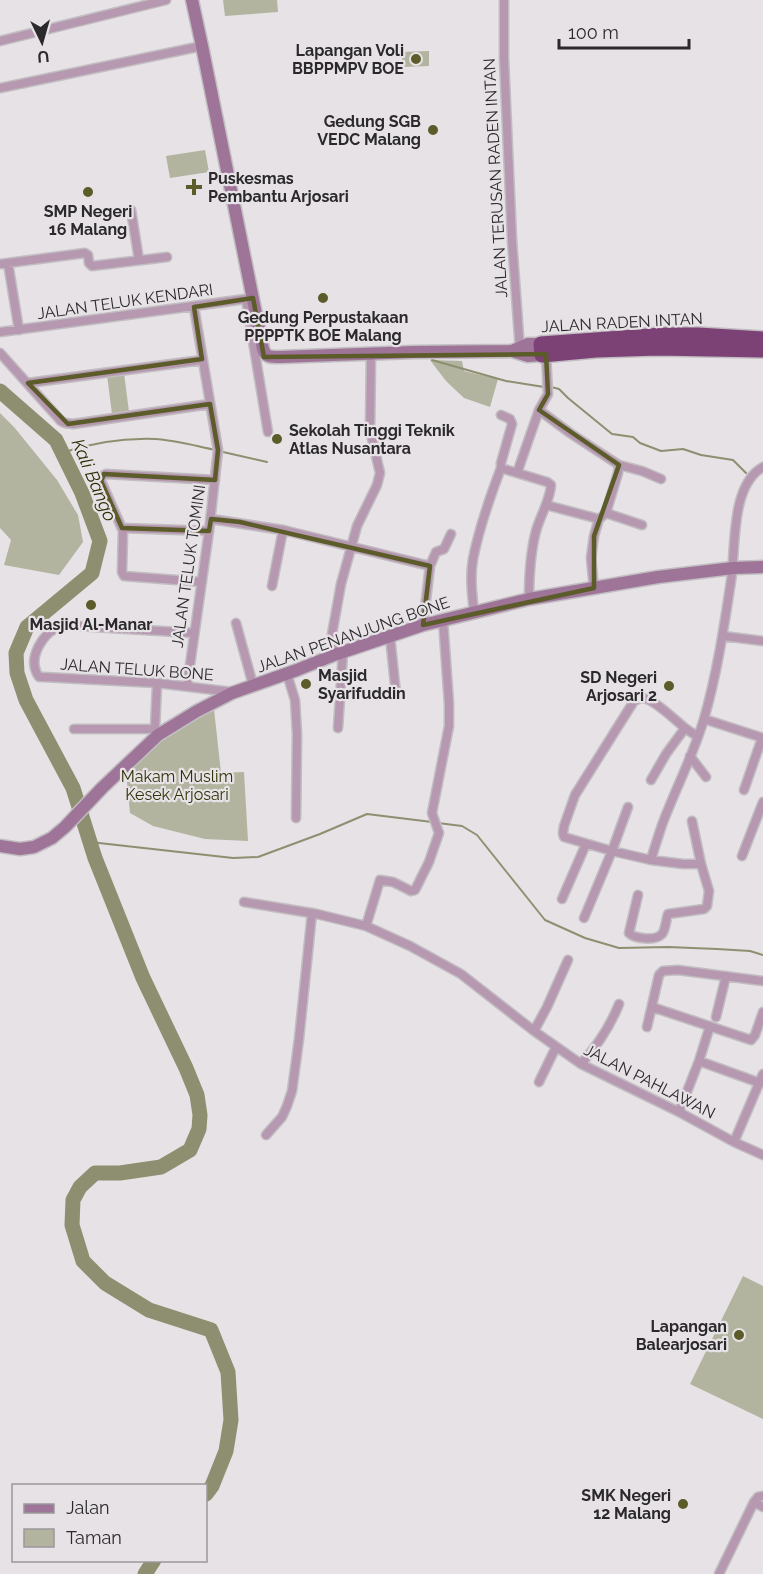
<svg xmlns="http://www.w3.org/2000/svg" width="763" height="1574" viewBox="0 0 763 1574" font-family="Raleway,sans-serif">
	<style>
		.green { fill: #b2b4a0 }
		.lines { fill: none; stroke-linecap: round; stroke-linejoin: round }
		.stream { stroke: #8e8f70; stroke-width: 2 }
		.river { stroke: #8e8f70; stroke-width: 15 }
		.street-casing { stroke: #c1bdc1; stroke-width: 11 }
		.secondary-casing { stroke: #c1bdc1; stroke-width: 15 }
		.highway-casing { stroke: #c1bdc1; stroke-width: 18 }
		.street { stroke: #b699b1; stroke-width: 8 }
		.secondary { stroke: #9e7498; stroke-width: 12 }
		.highway { stroke: #7c4275; stroke-width: 15 }
		.marked { fill: none; stroke: #5b5c29; stroke-width: 4.5; stroke-linejoin: round }
		.poi-dot { fill: #5b5c29; stroke: #e6e2e6; stroke-width: 2 }
		.labels { text-anchor: middle; stroke-width: 4.5; stroke-linejoin: round; paint-order: stroke }
		.poi-label { font-size: 16px; font-weight: bold; fill: #2b292b; stroke: #e6e2e6; text-anchor: end }
		.street-label { font-size: 16px; fill: #2b292b; stroke: #e6e2e6 }
		.park-label { font-size: 16px; fill: #313207; stroke: #e6e2e6 }
		.water-label { font-size: 18px; font-style: italic; fill: #2c2d02; stroke: #e6e2e6 }
	</style>
	<rect width="100%" height="100%" fill="#e6e2e6"/>
	<path class="green" d="M223 0H277L278 12 225 16Z
		M429 51V66L403 67 401 52Z
		M205 150 209 172 170 178 166 156Z
		M430 360 462 361 464 371 498 379 490 407 464 398 446 381Z
		M124 373 129 412 112 414 107 375Z
		M0 413 14 427 57 480 78 515 83 542 59 575 4 565 11 540 0 528Z
		M214 709 221 773 244 772 248 841 205 839 153 826 130 813 126 773 156 744Z
		M743 1276 763 1286V1419L690 1384Z"/>
	<g class="lines">
		<path class="stream" d="M432 360 506 381 544 387
			M551 387 559 389 568 398 612 434 633 437 640 443 661 451 683 449 701 455 733 460 746 473
			M223 452 267 462
			M62 453C91 443 125 438 155 439 175 440 196 446 216 450
			M438 823 462 826 477 835 545 920 585 938 619 948 668 947 717 949 750 951 763 955
			M90 842 233 858 258 857 320 834 367 814 432 822"/>
		<path class="river" d="M0 391 56 440 82 493 100 541 92 573 27 627 16 653 17 673 26 700 73 788 95 858 143 978 186 1068 197 1095 200 1115 199 1129 190 1150 161 1167 120 1173H95L80 1187 73 1200 72 1225 83 1261 105 1283 149 1310 211 1330 228 1372 231 1420 226 1451 212 1486 206 1494
			M145 1574 154 1560"/>
		<g class="street-casing">
			<path id="street" d="M504 0V59L512 240 520 350
				M0 41 166 0
				M0 88 202 46
				M131 210 139 260
				M8 263 19 330
				M0 264 85 253 88 255 89 263 92 266 167 257
				M246 299 268 432
				M0 332 253 298
				M0 353 61 421 65 423 73 424 210 404
				M28 383 202 360
				M539 410 570 433 619 465 618 473 606 513 599 519 594 536 591 558 594 588
				M619 465 642 471 661 479
				M501 468 547 482 551 485C550 501 540 516 536 531 530 554 529 576 529 599
				M517 473 539 410 548 394 546 354
				M546 505 599 519
				M606 513 642 525
				M211 519 283 530 430 566
				M122 528 209 531
				M202 582 124 576 122 572 123 531 101 481V477L106 474 215 480
				M272 586 283 530
				M474 612C472 594 470 576 473 559 479 528 490 497 501 468V463L512 424 510 419 501 415
				M236 623 253 685
				M423 625 430 566 436 552 444 549 451 534
				M194 633 61 625C43 633 26 658 39 677H43L157 683 232 692
				M390 636 396 694
				M723 636 763 641
				M334 655 332 634 341 584 357 526 377 485 380 473 370 430 371 354
				M287 674 295 700 297 734 296 818
				M187 686 209 531 218 450 194 307
				M704 719 763 738
				M338 728 343 652
				M74 729H155
				M156 732 155 729 157 683
				M690 756 706 777
				M651 780 666 754 685 728 698 737
				M744 790 762 738
				M628 807 612 851 564 837 563 833 564 826 575 795 634 701C638 699 639 698 644 698 656 701 675 720 685 728
				M742 856 763 802
				M651 860 683 864H701L692 821
				M638 895 629 933C635 939 656 941 662 934 666 929 666 919 668 914L704 909 707 906 709 891 701 864
				M562 899 586 844
				M244 902 317 914 366 926 410 946 461 974 534 1031 581 1064 679 1112 734 1142 763 1155
				M584 918 612 851 651 860C654 849 658 837 662 825 675 790 693 756 704 719 717 674 724 627 731 581 736 549 730 485 763 467
				M366 926 380 880 393 882 411 891 415 890 429 862 439 833 432 813 449 726V704L443 620
				M652 1007 751 1040 755 1035 763 1012
				M716 1017 726 976
				M647 1027 659 975 663 971 678 970 763 981
				M534 1031 547 1007 568 960
				M699 1061 760 1083
				M581 1064C597 1046 610 1027 619 1004
				M539 1082 556 1047
				M679 1112 699 1061 710 1026
				M266 1135 282 1117 287 1106 292 1091 299 1039 312 913
				M734 1142 763 1074
				M754 1502 763 1507
				M719 1574 754 1502 758 1497 763 1496"/>
		</g>
		<g class="secondary-casing">
			<path id="secondary" d="M192 0 202 46 263 349C266 358 271 357 280 357L414 352 512 351 528 356 542 355
				M512 351 528 344H541
				M0 846 20 849 34 847 52 838 65 827 102 788 158 735 197 711 232 693 297 670 334 655 423 625 529 599 658 577 733 568 763 567"/>
		</g>
		<g class="highway-casing">
			<path id="highway" d="M763 339 698 335H662L541 344 542 355 596 350 658 348 763 350"/>
		</g>
		<use href="#street" class="street"/>
		<use href="#secondary" class="secondary"/>
		<use href="#highway" class="highway"/>
	</g>
	<path class="marked" d="M253 298 264 357 546 354 548 394 539 410 619 465 594 536V588L423 625 430 566 240 522 211 519 209 531 122 528 101 481 104 474 215 480 218 450 210 404 68 424 28 383 202 359 194 307Z"/>
	<g class="poi-dot">
		<circle cx="416" cy="59" r="6"/>
		<circle cx="433" cy="130" r="6"/>
		<path d="M191 178h6v6h6v6h-6v6h-6v-6h-6v-6h6z"/>
		<circle cx="88" cy="192" r="6"/>
		<circle cx="323" cy="298" r="6"/>
		<circle cx="277" cy="439" r="6"/>
		<circle cx="91" cy="605" r="6"/>
		<circle cx="306" cy="684" r="6"/>
		<circle cx="669" cy="686" r="6"/>
		<circle cx="739" cy="1335" r="6"/>
		<circle cx="683" cy="1504" r="6"/>
	</g>
	<g class="labels">
		<g class="poi-label">
			<text x="404" y="56">Lapangan Voli<tspan x="404" dy="18">BBPPMPV BOE</tspan></text>
			<text x="421" y="127">Gedung SGB<tspan x="421" dy="18">VEDC Malang</tspan></text>
			<text x="208" y="184" text-anchor="start">Puskesmas<tspan x="208" dy="18">Pembantu Arjosari</tspan></text>
			<text x="88" y="217" text-anchor="middle">SMP Negeri<tspan x="88" dy="18">16 Malang</tspan></text>
			<text x="323" y="323" text-anchor="middle">Gedung Perpustakaan<tspan x="323" dy="18">PPPPTK BOE Malang</tspan></text>
			<text x="289" y="436" text-anchor="start">Sekolah Tinggi Teknik<tspan x="289" dy="18">Atlas Nusantara</tspan></text>
			<text x="91" y="630" text-anchor="middle">Masjid Al-Manar</text>
			<text x="318" y="681" text-anchor="start">Masjid<tspan x="318" dy="18">Syarifuddin</tspan></text>
			<text x="657" y="683">SD Negeri<tspan x="657" dy="18">Arjosari 2</tspan></text>
			<text x="727" y="1332">Lapangan<tspan x="727" dy="18">Balearjosari</tspan></text>
			<text x="671" y="1501">SMK Negeri<tspan x="671" dy="18">12 Malang</tspan></text>
		</g>
		<g class="street-label">
			<text transform="translate(495 178) rotate(-93)" y="6">JALAN TERUSAN RADEN INTAN</text>
			<text transform="translate(125 301) rotate(-8)" y="6">JALAN TELUK KENDARI</text>
			<text transform="translate(622 322) rotate(-3)" y="6">JALAN RADEN INTAN</text>
			<text transform="translate(188 566) rotate(-82)" y="6">JALAN TELUK TOMINI</text>
			<text transform="translate(353 634) rotate(-19)" y="6">JALAN PENANJUNG BONE</text>
			<text transform="translate(137 669) rotate(4)" y="6">JALAN TELUK BONE</text>
			<text transform="translate(650 1081) rotate(27)" y="6">JALAN PAHLAWAN</text>
		</g>
		<g class="park-label">
			<text x="177" y="782">Makam Muslim<tspan x="177" dy="18">Kesek Arjosari</tspan></text>
		</g>
		<g class="water-label">
			<text transform="translate(94 480) rotate(67)" y="6">Kali Bango</text>
		</g>
	</g>
	<rect x="12" y="1484" width="195" height="78" fill="#e6e2e6" stroke="#9b989b" stroke-width="1.5"/>
	<rect x="24" y="1504" width="30" height="9" fill="#9e7498" stroke="#9b989b" stroke-width="1.5"/>
	<text x="66" y="1514" font-size="18" fill="#2b292b">Jalan</text>
	<rect x="24" y="1529" width="30" height="18" fill="#b2b4a0" stroke="#9b989b" stroke-width="1.5"/>
	<text x="66" y="1544" font-size="18" fill="#2b292b">Taman</text>
	<g transform="translate(42 42) rotate(175)" stroke="#e6e2e6" stroke-width="4.5" paint-order="stroke">
	<path d="M0-4.5L10 22L0 15L-10 22Z" fill="#2b292b"/>
	<text y="-9" font-size="16" font-weight="bold" text-anchor="middle" fill="#2b292b">U</text>
	</g>
	<path d="M559 39v9h130v-9" fill="none" stroke="#2b292b" stroke-width="3"/>
	<text x="568" y="39" font-size="18" fill="#2b292b" stroke="#e6e2e6" stroke-width="4.5" paint-order="stroke">100 m</text>
</svg>
